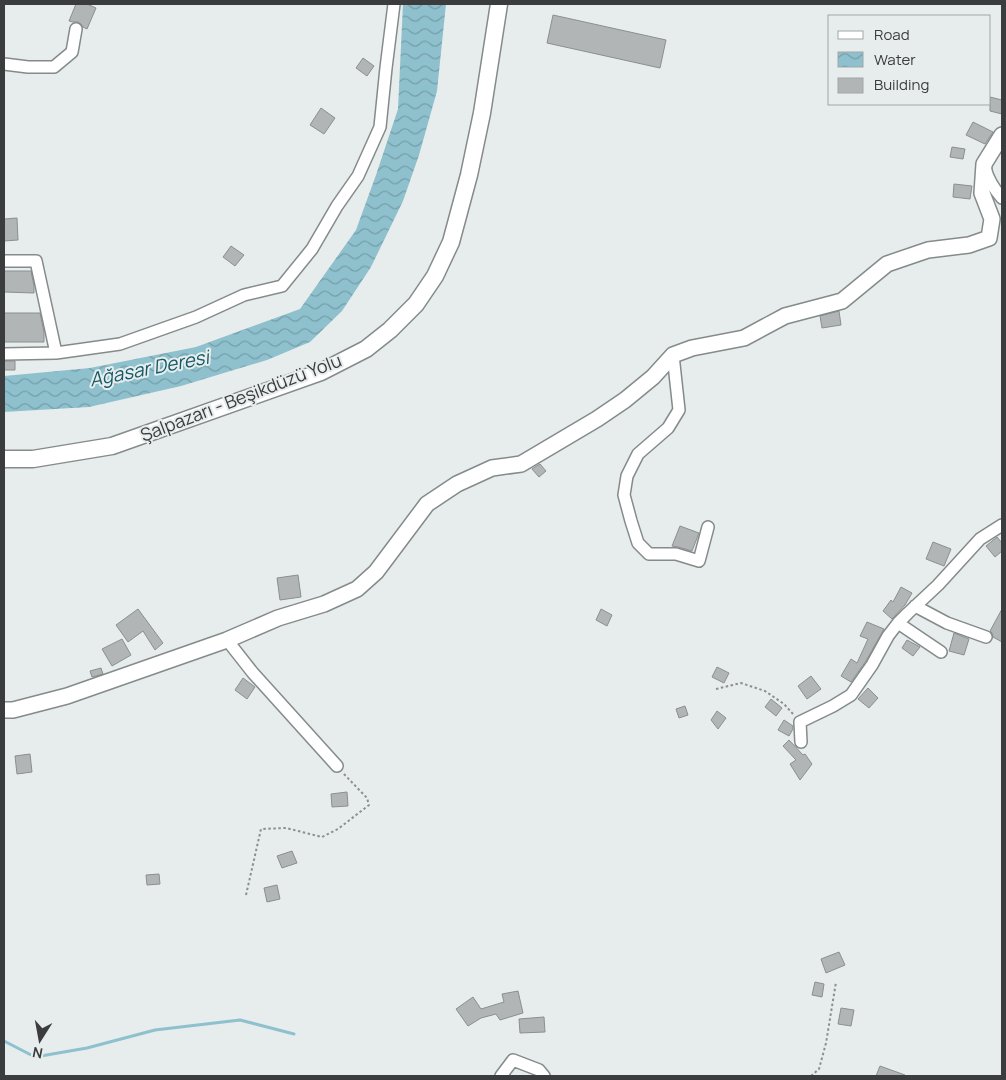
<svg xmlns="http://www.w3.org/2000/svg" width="1006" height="1080" viewBox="0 0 1006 1080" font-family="Manrope,sans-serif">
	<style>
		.water { fill: url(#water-waves) }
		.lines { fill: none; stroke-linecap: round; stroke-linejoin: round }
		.stream { stroke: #8ec1cd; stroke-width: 3 }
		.building { fill: #b1b5b6; stroke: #8a8f90 }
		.minor-casing { stroke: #858a8b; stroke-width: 14 }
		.tertiary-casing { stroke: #858a8b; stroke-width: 18 }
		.secondary-casing { stroke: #858a8b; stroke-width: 19 }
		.path { stroke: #8c8f90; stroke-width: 2; stroke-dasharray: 2.5 2.5; stroke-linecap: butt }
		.minor { stroke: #fff; stroke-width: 11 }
		.tertiary { stroke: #fff; stroke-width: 15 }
		.secondary { stroke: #fff; stroke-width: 16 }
		.labels { text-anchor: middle; stroke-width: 4; stroke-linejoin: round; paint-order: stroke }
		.street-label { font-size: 18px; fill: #3a3c3d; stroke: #e7eced }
		.water-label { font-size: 19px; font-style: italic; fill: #135a67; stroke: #e7eced }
	</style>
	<defs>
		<pattern id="water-waves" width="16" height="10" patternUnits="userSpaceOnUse" patternTransform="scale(1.25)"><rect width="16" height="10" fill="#8ec1cd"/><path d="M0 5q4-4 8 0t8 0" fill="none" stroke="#759ea8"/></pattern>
	</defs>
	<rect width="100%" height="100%" fill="#e7eced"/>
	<path class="water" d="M403 4H446L437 91 419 155 403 201 371 267 342 311 310 342 267 360 181 386 89 407 4 412V376L90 368 196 347 300 309 356 230 376 175 398 109Z"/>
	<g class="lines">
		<path class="stream" d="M4 1041 35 1057 87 1048 155 1030 240 1020 294 1034"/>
	</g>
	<path class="building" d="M76 4H87L96 8 87 29 83 27 81 24 78 22H73L69 21Z
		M553 15 666 40 660 68 547 43Z
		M363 58 374 66 367 76 356 68Z
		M990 97 1002 100V114L990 111Z
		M321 108 335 118 324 134 310 125Z
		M973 122 993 132 985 144 966 135Z
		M952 147 965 149 963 159 950 157Z
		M954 184 972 186 970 199 953 197Z
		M17 218 18 240 4 241V219Z
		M231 246 244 255 235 266 223 257Z
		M4 271H31L34 286V293L4 292Z
		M839 311 841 325 822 328 820 316Z
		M4 313H40L44 332V342H4Z
		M4 361H15V370H4Z
		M540 464 546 471 539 477 532 469Z
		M680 526 699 533 692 551 678 547 672 546Z
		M997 537 1002 543V551L995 557 986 546Z
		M933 542 951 549 944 566 926 559Z
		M298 575 301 597 280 600 277 578Z
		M901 587 912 593 905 605 892 619 883 611 891 600 893 602Z
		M138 609 163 643 155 650 143 631 128 642 116 625Z
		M601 609 612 615 607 626 596 620Z
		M1002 609V642L993 637 992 633 990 631Z
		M867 622 884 629 866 661 851 682 841 676 851 659 857 663 868 639 860 636Z
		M954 633 969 639 964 655 949 651Z
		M122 639 131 655 112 666 102 649Z
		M907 640 920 647 913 656 902 648Z
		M717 667 729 673 724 683 712 677Z
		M101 668 103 674 92 677 90 671Z
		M811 676 821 689 807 699 798 686Z
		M243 678 255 687 247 699 235 690Z
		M868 688 878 698 869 708 858 699Z
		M771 699 782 708 776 716 765 707Z
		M685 706 688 715 679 718 676 709Z
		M717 711 726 718 718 729 711 720Z
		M784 720 793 726V729L789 736 778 730Z
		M789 740 803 755 805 754 812 764 800 780 790 764 796 760 783 746Z
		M30 754 32 772 17 774 15 756Z
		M347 792 348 806 332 807 331 794Z
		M292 851 297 863 282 868 277 856Z
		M159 874 160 884 147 885 146 875Z
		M277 885 280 899 267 902 264 888Z
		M839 952 845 965 826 973 821 959Z
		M815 982 824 984 822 997 812 995Z
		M518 991 523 1013 500 1020 496 1014 481 1018 468 1026 456 1009 473 997 481 1009 504 1002 502 994Z
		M841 1008 854 1010 851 1026 838 1024Z
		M544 1017 545 1032 520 1033 519 1019Z
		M880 1066 905 1075 904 1076H876Z"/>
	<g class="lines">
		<g class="minor-casing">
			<path id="minor" d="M4 64 28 67H54L72 52 76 29
				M985 168C988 179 994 189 1002 198
				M4 261H36L56 353
				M4 354 56 353 120 344 196 317 244 295 282 286 312 249 337 206 358 176 380 127 386 68 394 4
				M673 355 679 410 668 428 638 454 627 476 624 495 631 521 638 543 649 554H676L699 561 708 527
				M915 606 947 623 986 637
				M898 623 941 652
				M227 640 253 673 337 766
				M801 742 800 722 833 706 851 695 872 665 888 636 898 623 908 613 938 585 980 539 1002 525
				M501 1076 513 1060 539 1070 544 1076"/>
		</g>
		<g class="tertiary-casing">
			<path id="tertiary" d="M4 710H13L67 696 227 640 278 618 324 604 357 589 376 572 427 504 457 484 492 468 521 464 597 419 625 400 653 377 673 355 692 348 744 338 785 316 842 301 887 264 928 250 969 245 989 238 992 219 982 193 984 164 1002 135"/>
		</g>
		<g class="secondary-casing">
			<path id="secondary" d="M4 459H33L112 446 321 372 366 349 390 330 416 304 435 276 451 242 469 175 482 113 499 4"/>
		</g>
		<path class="path" d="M716 689 741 683 765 691 784 704 793 714
			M246 895 261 829 286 828 322 837 338 829 369 805 367 798 343 773
			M811 1076 819 1069 826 1043 836 982"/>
		<use href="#minor" class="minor"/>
		<use href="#tertiary" class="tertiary"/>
		<use href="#secondary" class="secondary"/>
	</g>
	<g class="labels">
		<g class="street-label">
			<text transform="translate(241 398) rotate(-21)" y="6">Şalpazarı - Beşikdüzü Yolu</text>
		</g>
		<g class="water-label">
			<text transform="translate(149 368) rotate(-11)" y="7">Ağasar Deresi</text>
		</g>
	</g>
	<rect width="1006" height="1080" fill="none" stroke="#3a3c3d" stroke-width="10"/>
	<rect x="828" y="15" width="162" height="90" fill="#e7eced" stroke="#a2a6a7"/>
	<rect x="838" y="31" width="25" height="8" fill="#ffffff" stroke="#a2a6a7"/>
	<text x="874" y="40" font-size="15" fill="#3a3c3d">Road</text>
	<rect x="838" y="52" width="25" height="15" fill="url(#water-waves)" stroke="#a2a6a7"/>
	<text x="874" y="65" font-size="15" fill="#3a3c3d">Water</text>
	<rect x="838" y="78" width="25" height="15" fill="#b1b5b6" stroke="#a2a6a7"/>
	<text x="874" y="90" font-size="15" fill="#3a3c3d">Building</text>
	<g transform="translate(40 1040) rotate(191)" stroke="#e7eced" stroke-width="4" paint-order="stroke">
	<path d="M0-4L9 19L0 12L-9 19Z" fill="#3a3c3d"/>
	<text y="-8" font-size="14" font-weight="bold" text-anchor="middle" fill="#3a3c3d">N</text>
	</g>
</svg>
